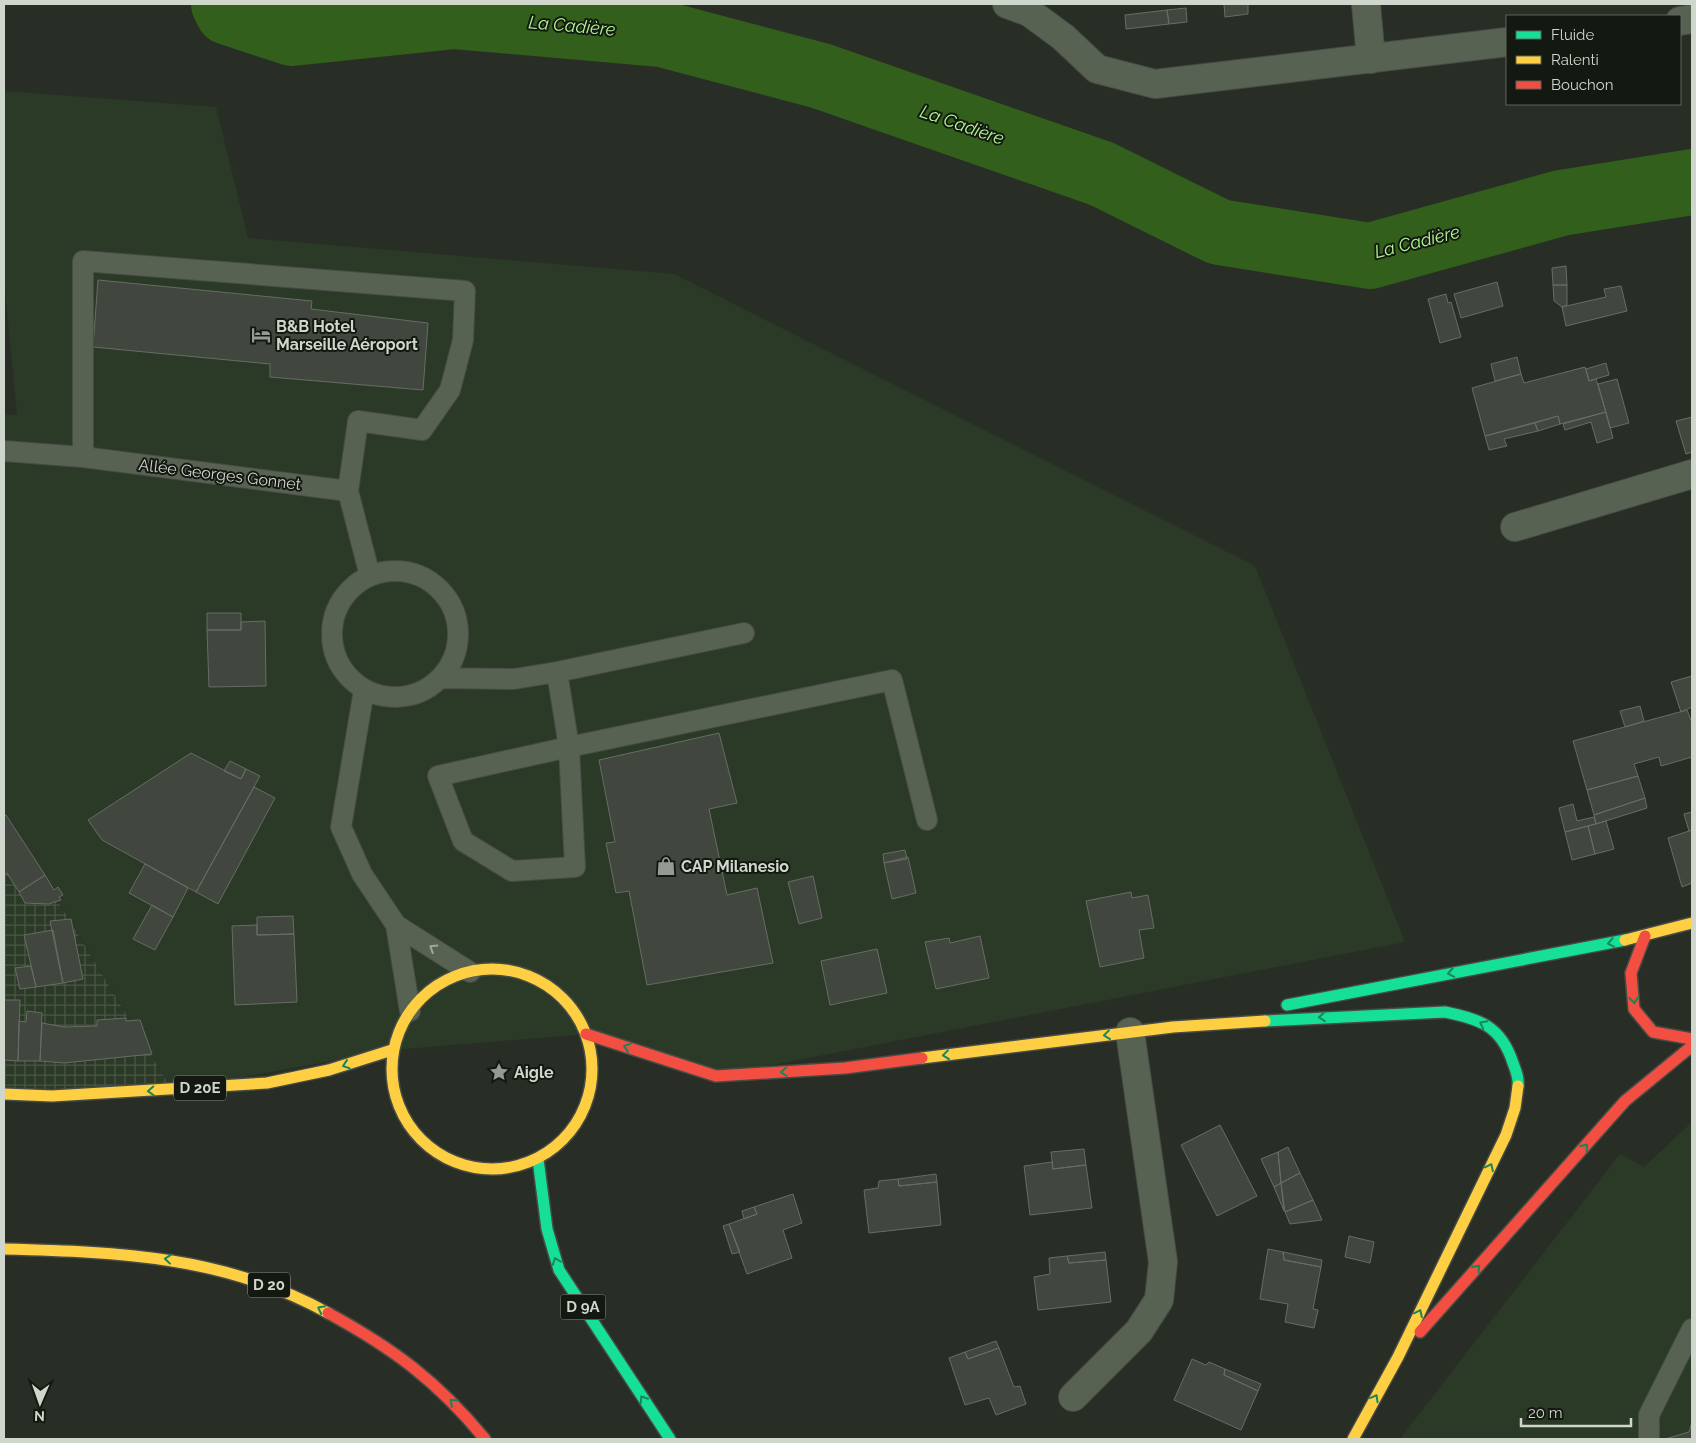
<svg xmlns="http://www.w3.org/2000/svg" width="1696" height="1443" viewBox="0 0 1696 1443" font-family="Raleway,sans-serif">
	<style>
		.built { fill: #2b3a26 }
		.industrial { fill: url(#industrial-grid) }
		.lines { fill: none; stroke-linecap: round; stroke-linejoin: round }
		.river { stroke: #325f1b; stroke-width: 66 }
		.building { fill: #41463f; stroke: #676d65 }
		.lane-casing { stroke: #474b45; stroke-width: 22 }
		.street-casing { stroke: #474b45; stroke-width: 30 }
		.fast-casing { stroke: #474b45; stroke-width: 14 }
		.slow-casing { stroke: #474b45; stroke-width: 14 }
		.jam-casing { stroke: #474b45; stroke-width: 14 }
		.lane { stroke: #586253; stroke-width: 20 }
		.street { stroke: #586253; stroke-width: 28 }
		.fast { stroke: #16e098; stroke-width: 11 }
		.slow { stroke: #ffcf43; stroke-width: 11 }
		.jam { stroke: #f24e42; stroke-width: 11 }
		.oneway { stroke: #15865b }
		.oneway2 { stroke: #9fa89c }
		.labels { text-anchor: middle; stroke-width: 4; stroke-linejoin: round; paint-order: stroke }
		.shield { fill: #131811; stroke: #979d94; stroke-width: 1 }
		.shield-label { font-size: 15px; font-weight: bold; fill: #cfd6cc }
		.poi-label { font-size: 16px; font-weight: bold; fill: #cfd6cc; stroke: #131811; text-anchor: start }
		.street-label { font-size: 16px; fill: #cfd6cc; stroke: #131811 }
		.water-label { font-size: 18px; font-style: italic; fill: #b1f794; stroke: #131811 }
	</style>
	<defs>
		<pattern id="industrial-grid" width="8" height="8" patternUnits="userSpaceOnUse" patternTransform="scale(1.25)"><rect width="8" height="8" fill="#2b3a26"/><path d="M0 4h8M4 0v8" fill="none" stroke="#495644"/></pattern>
	</defs>
	<rect width="100%" height="100%" fill="#282e26"/>
	<path class="built" d="M4 91 216 107 248 238 674 274 1255 566 1405 942 716 1076 586 1034 392 1050 172 1090 7 815 4 816V415H17L4 280Z
		M1692 1122V1439H1400L1620 1154 1644 1167Z"/>
	<path class="industrial" d="M6 815 172 1090H4V816Z"/>
	<g class="lines">
		<path class="river" d="M224 4 228 12 292 33 455 16 662 34 821 76 1102 174 1219 232 1370 256 1561 203 1692 182"/>
	</g>
	<path class="building" d="M1224 4H1248V14L1225 17Z
		M1186 8 1187 22 1169 24 1167 10Z
		M1167 10 1169 24 1126 29 1125 15Z
		M1566 266 1567 285H1553L1552 268Z
		M98 280 312 301 311 309 428 323 423 390 270 377V364L93 347Z
		M1497 282 1503 306 1461 318 1454 294Z
		M1553 285H1567V305L1562 307 1554 301Z
		M1621 286 1627 311 1566 326 1562 307 1606 297 1604 289Z
		M1446 294 1448 303 1451 302 1461 337 1440 343 1428 299Z
		M1517 357 1521 374 1495 381 1491 364Z
		M1606 363 1609 375 1589 381 1586 369Z
		M1585 367 1589 381 1596 379 1606 412 1560 424 1558 416 1485 436 1472 388 1521 374 1524 383Z
		M1617 379 1629 423 1610 428 1598 384Z
		M1606 412 1613 438 1597 443 1591 422 1565 430 1563 424Z
		M1558 416 1560 424 1538 431 1535 423Z
		M1692 417V452L1686 454 1676 421Z
		M1535 423 1538 431 1504 439 1507 446 1489 450 1485 436Z
		M207 613H241V630H207Z
		M265 621 266 686 209 687 207 630H241V622Z
		M1692 676V707L1681 712 1671 682Z
		M1640 706 1644 721 1625 727 1620 711Z
		M1687 710 1692 723V757L1661 766 1659 757 1634 764 1638 776 1587 790 1573 741Z
		M719 733 737 803 709 809 727 895 757 888 773 963 647 985 629 891 616 893 606 843 615 842 599 760Z
		M191 753 241 779 246 769 260 776 196 892 102 840 88 820Z
		M230 761 246 769 241 779 224 771Z
		M1638 776 1645 798 1594 815 1587 790Z
		M254 787 275 798 218 904 196 892Z
		M1645 798 1647 808 1596 824 1594 815Z
		M1573 804 1577 821 1594 817 1596 824 1565 832 1559 808Z
		M1692 812V830L1689 831 1684 814Z
		M6 815 45 875 19 892 7 873 4 875V816Z
		M1606 821 1614 849 1595 854 1588 826Z
		M1588 826 1595 854 1572 860 1565 832Z
		M1692 830V883L1682 887 1668 838Z
		M905 850 907 859 884 863 883 854Z
		M908 857 916 893 892 899 884 863Z
		M145 864 188 888 173 917 129 893Z
		M45 875 54 890 58 887 63 895 59 897 61 900 49 904 25 903 19 892Z
		M813 876 822 918 799 924 788 882Z
		M1131 892 1132 898 1148 895 1154 928 1139 930 1144 958 1100 967 1086 901Z
		M152 905 173 917 155 950 133 939Z
		M293 916 294 934 257 935V917Z
		M71 919 83 979 63 983 50 921Z
		M257 925V935L294 934 297 1002 235 1005 232 926Z
		M53 930 63 983 36 987 24 935Z
		M980 936 989 978 936 989 925 942 949 938 950 943Z
		M877 949 887 993 830 1005 821 961Z
		M31 966 36 987 20 989 15 968Z
		M4 1000H20L18 1061 4 1060Z
		M27 1011 42 1013 40 1061H18L19 1021 26 1022Z
		M126 1018V1021L140 1020 152 1054 64 1063 40 1061 42 1023 64 1027 97 1026V1020Z
		M1220 1125 1257 1196 1217 1216 1181 1145Z
		M1288 1147 1300 1173 1281 1183 1278 1152Z
		M1084 1149 1086 1165 1053 1169 1051 1152Z
		M1278 1152 1281 1183 1274 1187 1261 1159Z
		M1052 1162 1053 1169 1086 1165 1092 1208 1030 1215 1024 1166Z
		M1300 1173 1313 1200 1285 1212 1281 1183Z
		M936 1174 937 1182 899 1186 898 1179Z
		M898 1179 899 1186 937 1182 941 1225 869 1233 864 1190 878 1188 879 1181Z
		M1281 1183 1284 1211 1274 1187Z
		M793 1194 802 1223 783 1230 792 1258 747 1274 729 1224 757 1214 754 1207Z
		M1313 1200 1322 1220 1290 1224 1285 1212Z
		M754 1207 757 1214 744 1219 742 1211Z
		M729 1224 740 1252 732 1254 723 1226Z
		M1349 1236 1374 1242 1370 1263 1345 1257Z
		M1268 1249 1283 1252 1284 1260 1321 1267 1313 1309 1318 1310 1314 1328 1285 1322 1288 1304 1260 1299Z
		M1105 1252 1106 1260 1069 1263 1067 1256Z
		M1283 1252 1322 1260 1321 1267 1284 1260Z
		M1067 1256 1069 1263 1106 1260 1111 1302 1038 1310 1034 1277 1050 1274 1049 1258Z
		M996 1341 999 1348 968 1359 965 1352Z
		M999 1348 1014 1387 1020 1386 1026 1404 996 1415 989 1398 965 1405 949 1358 965 1352 968 1359Z
		M1192 1359 1206 1365 1209 1362 1225 1369 1224 1375 1258 1391 1241 1430 1174 1400Z
		M1225 1369 1261 1384 1258 1391 1224 1375Z
		M1692 1422V1439H1665L1689 1432Z"/>
	<g class="lines">
		<g class="lane-casing">
			<path id="lane" d="M4 451 83 457 348 491 370 576
				M83 457V261L465 291 463 340 450 390 422 430 358 421 348 491
				M332 634a63 63 0 1 1 126 0a63 63 0 1 1-126 0Z
				M557 672 744 633
				M441 678 514 679 557 672 569 747 438 776 463 841 512 871 575 867 569 747 892 680 927 820
				M364 690 341 827 362 874 396 925 410 1011
				M396 925 470 972
				M1649 1439V1415L1692 1329"/>
		</g>
		<g class="street-casing">
			<path id="street" d="M1007 4 1029 12 1063 37 1097 69 1155 84 1507 42
				M1366 4 1371 59
				M1680 21 1692 19
				M1515 527 1692 474
				M1073 1397 1139 1331 1159 1300 1163 1262 1130 1032"/>
		</g>
		<g class="fast-casing">
			<path id="fast" d="M1287 1005 1625 940
				M1265 1021 1445 1012C1480 1019 1501 1026 1513 1063 1516 1071 1519 1078 1518 1086
				M538 1159 547 1229 559 1270 670 1439"/>
		</g>
		<g class="slow-casing">
			<path id="slow" d="M1625 940 1692 923
				M392 1069a100 100 0 1 1 200 0a100 100 0 1 1-200 0Z
				M922 1058 1173 1027 1265 1021
				M4 1094 52 1096 267 1083 329 1070 392 1050
				M4 1249C119 1252 225 1256 328 1313
				M1353 1439 1398 1357 1506 1135 1515 1108 1518 1086"/>
		</g>
		<g class="jam-casing">
			<path id="jam" d="M1645 936 1631 973 1634 1009 1653 1032 1692 1039
				M586 1034 716 1076 845 1068 922 1058
				M328 1313C394 1349 437 1381 485 1439
				M1420 1332 1625 1101 1692 1046"/>
		</g>
		<use href="#lane" class="lane"/>
		<use href="#street" class="street"/>
		<use href="#fast" class="fast"/>
		<use href="#slow" class="slow"/>
		<use href="#jam" class="jam"/>
	</g>
	<defs><path id="oneway-chevron" d="M-2-3.5L2.5 0L-2 3.5" fill="none" stroke-width="1.6" stroke-linecap="round" stroke-linejoin="round" transform="scale(1.25)"/></defs>
	<g class="oneway">
		<use href="#oneway-chevron" transform="translate(1611 943) rotate(169)"/>
		<use href="#oneway-chevron" transform="translate(1451 973) rotate(169)"/>
		<use href="#oneway-chevron" transform="translate(1634 1000) rotate(85)"/>
		<use href="#oneway-chevron" transform="translate(1322 1017) rotate(176)"/>
		<use href="#oneway-chevron" transform="translate(1483 1024) rotate(-153)"/>
		<use href="#oneway-chevron" transform="translate(1107 1035) rotate(173)"/>
		<use href="#oneway-chevron" transform="translate(627 1047) rotate(-162)"/>
		<use href="#oneway-chevron" transform="translate(946 1055) rotate(173)"/>
		<use href="#oneway-chevron" transform="translate(346 1065) rotate(162)"/>
		<use href="#oneway-chevron" transform="translate(784 1072) rotate(176)"/>
		<use href="#oneway-chevron" transform="translate(151 1091) rotate(177)"/>
		<use href="#oneway-chevron" transform="translate(1585 1147) rotate(-48)"/>
		<use href="#oneway-chevron" transform="translate(1490 1167) rotate(-64)"/>
		<use href="#oneway-chevron" transform="translate(168 1259) rotate(-174)"/>
		<use href="#oneway-chevron" transform="translate(556 1261) rotate(-111)"/>
		<use href="#oneway-chevron" transform="translate(1477 1268) rotate(-48)"/>
		<use href="#oneway-chevron" transform="translate(321 1309) rotate(-153)"/>
		<use href="#oneway-chevron" transform="translate(1419 1313) rotate(-64)"/>
		<use href="#oneway-chevron" transform="translate(1375 1398) rotate(-61)"/>
		<use href="#oneway-chevron" transform="translate(643 1399) rotate(-123)"/>
		<use href="#oneway-chevron" transform="translate(453 1402) rotate(-136)"/>
	</g>
	<use class="oneway2" href="#oneway-chevron" transform="translate(433 948) rotate(-148)"/>
	<defs>
		<g id="hotel-bare" transform="scale(1.5)"><path d="M-6-4.5h1.5V1H6V5H4.5V3h-9V5H-6ZM-4 0a1.8 1.8 0 1 1 3.6 0ZM.5 0V-2.5h3Q6-2.5 6 0Z" fill="#959b92" stroke="#131811" stroke-width="2.5" paint-order="stroke"/></g>
		<g id="shop-bare" transform="scale(1.5)"><path d="M-5-2.5h2.3a2.7 3.5 0 0 1 5.4 0H5L5.5 6h-11ZM-1.5-2.5h3a1.5 2.3 0 0 0-3 0Z" fill="#959b92" stroke="#131811" stroke-width="2.5" paint-order="stroke"/></g>
		<g id="sight-bare" transform="scale(1.5)"><path d="M0-6L1.8-2.2L6-1.7L2.9 1.2L3.7 5.4L0 3.3L-3.7 5.4L-2.9 1.2L-6-1.7L-1.8-2.2Z" fill="#959b92" stroke="#131811" stroke-width="2.5" paint-order="stroke"/></g>
	</defs>
	<g fill-rule="evenodd">
		<use href="#hotel-bare" x="261" y="335"/>
		<use href="#shop-bare" x="666" y="866"/>
		<use href="#sight-bare" x="499" y="1072"/>
	</g>
	<g class="labels">
		<g class="shield">
			<rect x="174" y="1075.5" width="52" height="25" rx="4"/>
			<rect x="248" y="1272.5" width="42" height="25" rx="4"/>
			<rect x="560.5" y="1294.5" width="45" height="25" rx="4"/>
		</g>
		<g class="shield-label">
			<text x="200" y="1093">D 20E</text>
			<text x="269" y="1290">D 20</text>
			<text x="583" y="1312">D 9A</text>
		</g>
		<g class="poi-label">
			<text x="276" y="332">B&amp;B Hotel<tspan x="276" dy="18">Marseille Aéroport</tspan></text>
			<text x="681" y="872">CAP Milanesio</text>
			<text x="514" y="1078">Aigle</text>
		</g>
		<g class="street-label">
			<text transform="translate(220 474) rotate(7)" y="6">Allée Georges Gonnet</text>
		</g>
		<g class="water-label">
			<text transform="translate(572 26) rotate(5)" y="6">La Cadière</text>
			<text transform="translate(962 125) rotate(19)" y="6">La Cadière</text>
			<text transform="translate(1417 242) rotate(-14)" y="6">La Cadière</text>
		</g>
	</g>
	<rect width="1696" height="1443" fill="none" stroke="#cfd6cc" stroke-width="10"/>
	<rect x="1506" y="15" width="175" height="90" fill="#131811" stroke="#5e645c"/>
	<rect x="1516" y="31" width="25" height="8" fill="#16e098" stroke="#5e645c"/>
	<text x="1551" y="40" font-size="15" fill="#cfd6cc">Fluide</text>
	<rect x="1516" y="56" width="25" height="8" fill="#ffcf43" stroke="#5e645c"/>
	<text x="1551" y="65" font-size="15" fill="#cfd6cc">Ralenti</text>
	<rect x="1516" y="81" width="25" height="8" fill="#f24e42" stroke="#5e645c"/>
	<text x="1551" y="90" font-size="15" fill="#cfd6cc">Bouchon</text>
	<g transform="translate(40 1403) rotate(182)" stroke="#131811" stroke-width="4" paint-order="stroke">
	<path d="M0-4L9 19L0 12L-9 19Z" fill="#cfd6cc"/>
	<text y="-8" font-size="14" font-weight="bold" text-anchor="middle" fill="#cfd6cc">N</text>
	</g>
	<path d="M1521 1418v8h110v-8" fill="none" stroke="#cfd6cc" stroke-width="2.5"/>
	<text x="1528" y="1418" font-size="15" fill="#cfd6cc" stroke="#131811" stroke-width="4" paint-order="stroke">20 m</text>
</svg>
